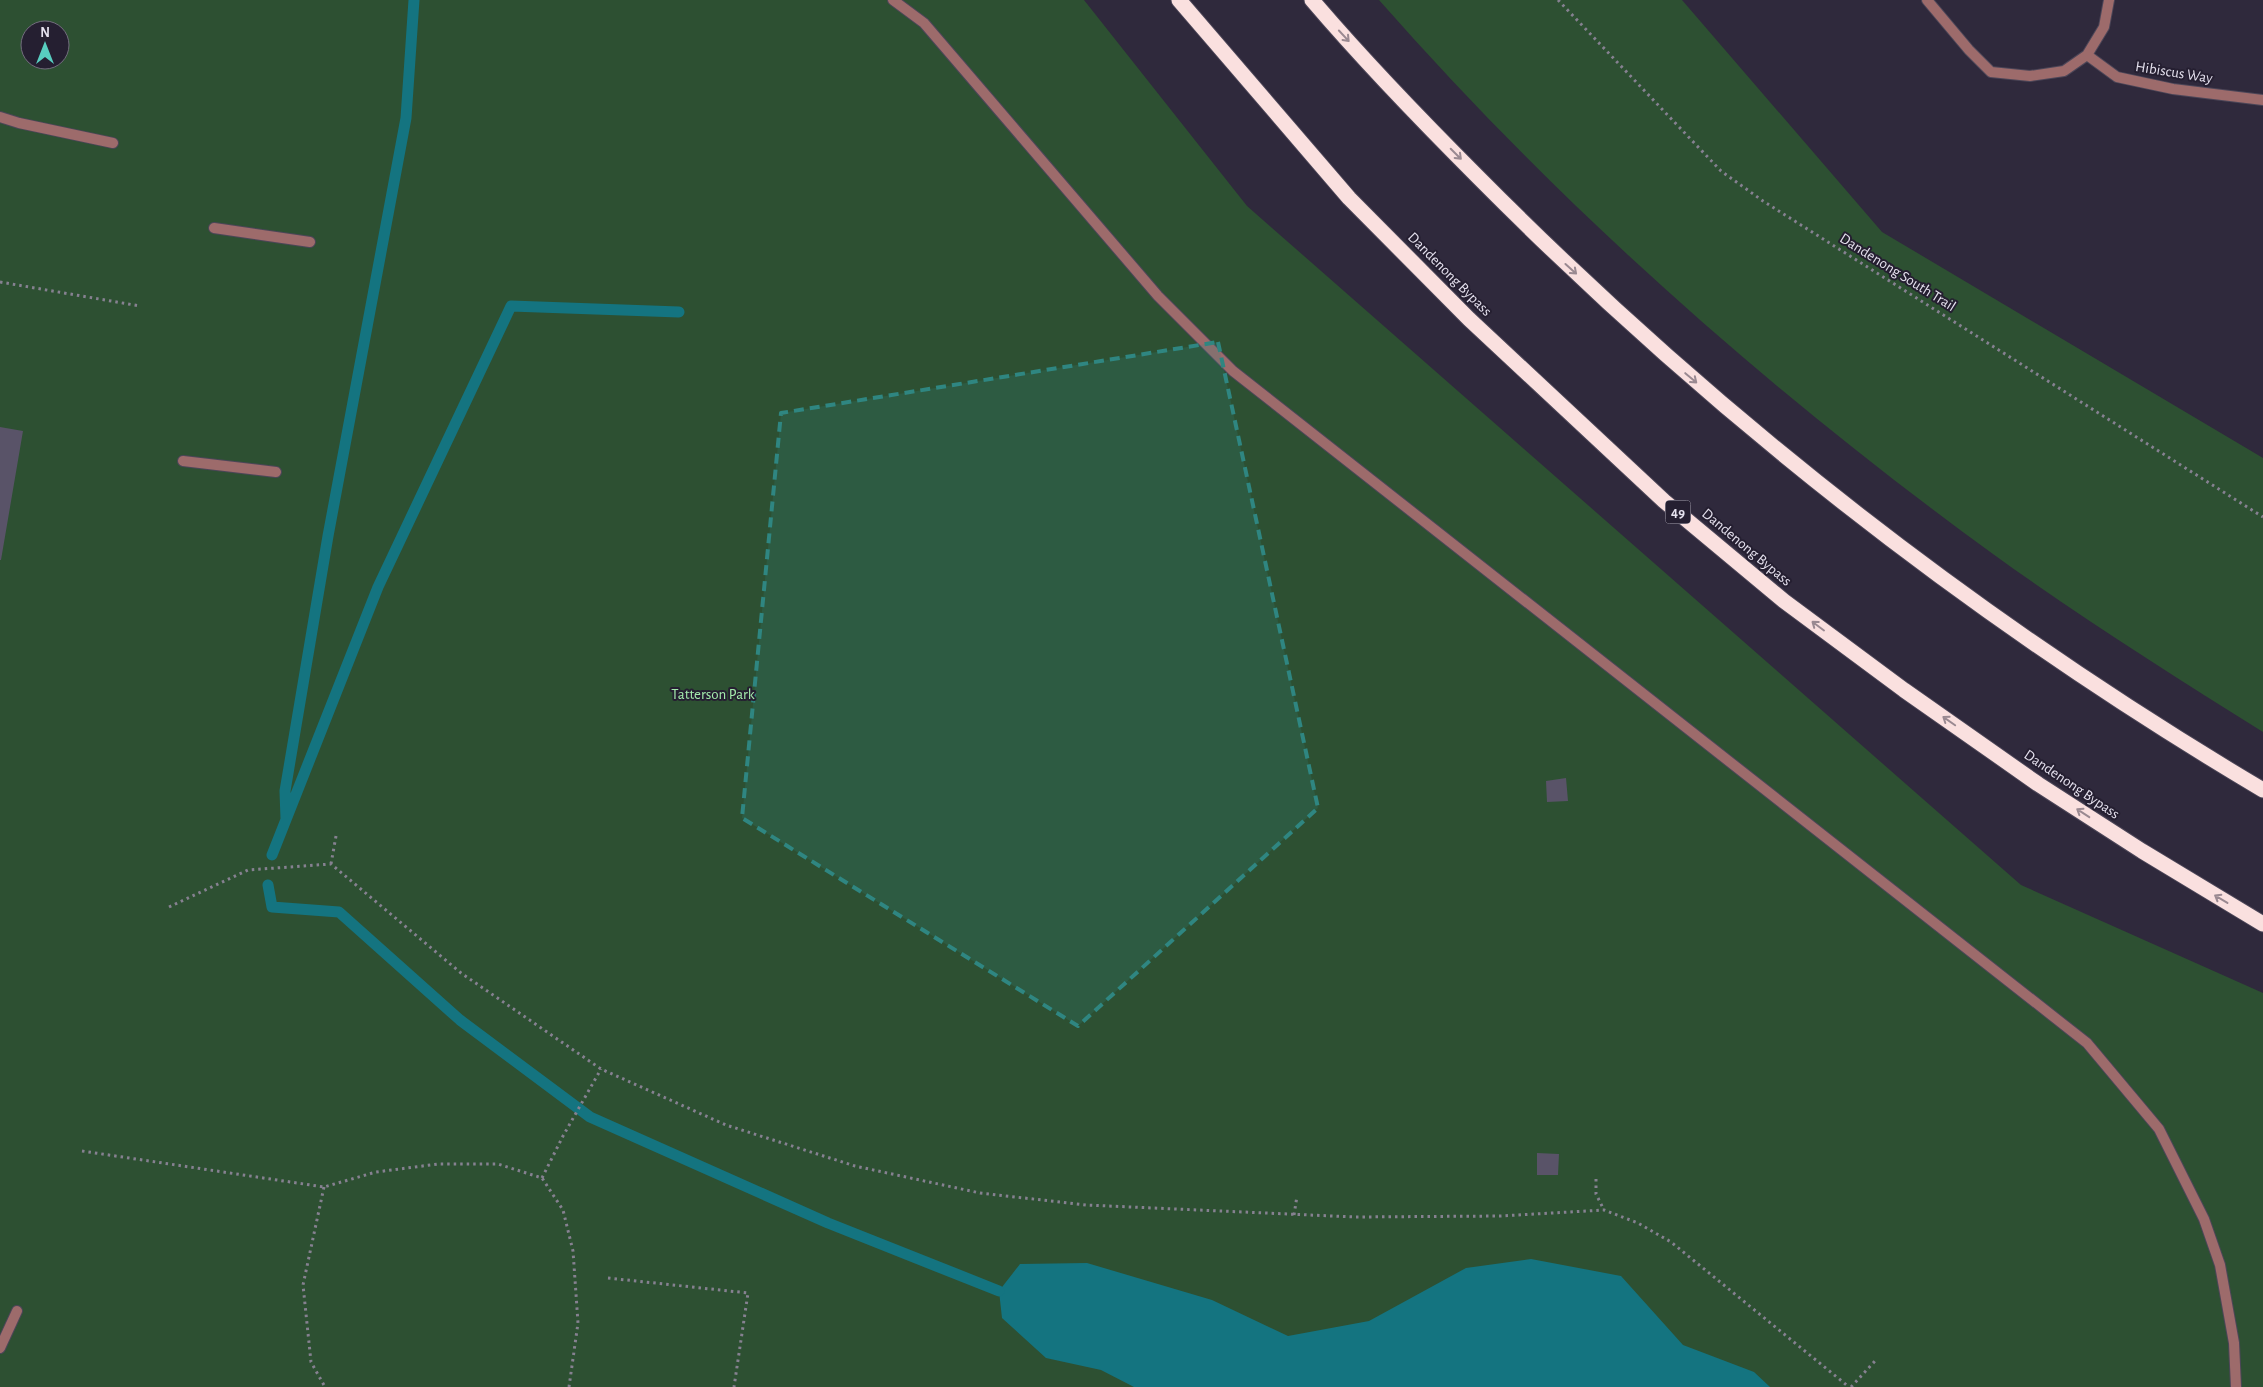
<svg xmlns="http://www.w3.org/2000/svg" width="2263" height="1387" viewBox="0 0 2263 1387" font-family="'Alegreya Sans',sans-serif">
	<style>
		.green { fill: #2d5032; fill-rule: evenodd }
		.water { fill: #147480 }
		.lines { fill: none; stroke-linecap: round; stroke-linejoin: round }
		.stream { stroke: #147480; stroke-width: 11 }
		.building { fill: #595368 }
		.lane-casing { stroke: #4c4658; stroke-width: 12 }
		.street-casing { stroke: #4c4658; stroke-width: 12 }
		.highway-casing { stroke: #4c4658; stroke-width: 17 }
		.path { stroke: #868191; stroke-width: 3; stroke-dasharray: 2.5 4; stroke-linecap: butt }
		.lane { stroke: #9d6b6b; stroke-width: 10 }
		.street { stroke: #9d6b6b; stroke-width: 10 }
		.highway { stroke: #fae0df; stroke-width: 15 }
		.oneway { stroke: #9a8991 }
		.marked { fill: #2f8681; fill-opacity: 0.2; stroke: #2f8681; stroke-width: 4; stroke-dasharray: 10 6; stroke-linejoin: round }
		.labels { text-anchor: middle; stroke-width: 4; stroke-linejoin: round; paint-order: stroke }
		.shield { fill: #251f31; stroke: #aba7b5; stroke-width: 1 }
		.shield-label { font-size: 14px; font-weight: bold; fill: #e5e1ee }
		.street-label { font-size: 15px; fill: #e5e1ee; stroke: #251f31 }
		.park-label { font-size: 15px; fill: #a4ecac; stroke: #251f31 }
	</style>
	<rect width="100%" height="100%" fill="#2f293c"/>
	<path class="green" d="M0 0H1084L1247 206 2021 885 2263 993V1387H0ZM30 30H60V60H30Z
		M1379 0H1682L1882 232 2263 458V732C2172 675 2080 617 1993 554 1770 392 1561 207 1379 0Z"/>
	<path class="water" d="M1531 1259 1621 1276 1683 1345 1754 1372 1770 1387H1134L1101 1370 1046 1358 1002 1318 999 1291 1020 1264 1087 1263 1212 1300 1288 1336 1369 1321 1466 1268Z"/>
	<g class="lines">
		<path class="stream" d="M286 819 285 791 328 536 406 118 414 0
			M272 855 378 587 511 306 679 312
			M268 885 272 907 339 912 460 1020 590 1117 828 1223 999 1291"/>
	</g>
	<path class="building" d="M0 427 23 431 1 560H0Z
		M1566 778 1568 801 1547 802 1546 781Z
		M1537 1153 1559 1154 1558 1175H1537Z"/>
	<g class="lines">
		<g class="lane-casing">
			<path id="lane" d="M893 0 924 23 1158 296 1233 371 2087 1043 2159 1129 2204 1219 2220 1265 2234 1343 2236 1387
				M0 117 19 123 113 143
				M214 228 310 242
				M183 461 276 472"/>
		</g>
		<g class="street-casing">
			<path id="street" d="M1927 0 1969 50 1991 72 2030 76 2064 71 2087 55 2104 27 2109 0
				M2087 55 2117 77 2173 89 2263 100
				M0 1348 17 1311"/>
		</g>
		<g class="highway-casing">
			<path id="highway" d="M1179 0 1349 198 1469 319 1664 501 1784 601 1904 690 2038 784 2142 851 2263 924
				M1312 0C1364 61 1421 120 1478 177 1713 414 1976 620 2263 790"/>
		</g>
		<path class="path" d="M1558 0 1721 171 1763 201 2263 517
			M0 282 140 306
			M331 864 336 836
			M169 907 248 870 331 864 461 973 601 1069 726 1125 855 1166 980 1193 1086 1205 1355 1217 1501 1216 1604 1210 1638 1223 1671 1242 1849 1387
			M82 1151 324 1187 376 1172 438 1164H498L542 1178 563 1210 573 1251 578 1323 569 1387
			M542 1178 563 1136 601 1069
			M1596 1179V1194L1604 1210
			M324 1187 303 1285 311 1362 325 1387
			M1294 1215 1297 1196
			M608 1278 748 1293 734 1387
			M1851 1387 1875 1361"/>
		<use href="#lane" class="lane"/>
		<use href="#street" class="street"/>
		<use href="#highway" class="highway"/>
	</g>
	<defs><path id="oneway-shaft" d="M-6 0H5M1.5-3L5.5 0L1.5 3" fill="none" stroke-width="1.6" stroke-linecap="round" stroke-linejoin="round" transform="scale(1.25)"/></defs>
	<g class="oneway">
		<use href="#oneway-shaft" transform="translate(1344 36) rotate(47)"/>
		<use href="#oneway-shaft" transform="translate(1456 154) rotate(45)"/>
		<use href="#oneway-shaft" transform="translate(1571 269) rotate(42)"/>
		<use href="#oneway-shaft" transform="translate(1691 378) rotate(40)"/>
		<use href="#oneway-shaft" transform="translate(1818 626) rotate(-143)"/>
		<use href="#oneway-shaft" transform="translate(1949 721) rotate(-145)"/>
		<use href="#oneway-shaft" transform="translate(2083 813) rotate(-147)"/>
		<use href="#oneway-shaft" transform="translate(2221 899) rotate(-149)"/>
	</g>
	<path class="marked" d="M1218 342 1318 808 1078 1026 742 818 781 413Z"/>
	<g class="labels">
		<rect class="shield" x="1665.5" y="500.5" width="25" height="23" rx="4"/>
		<g class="shield-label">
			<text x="1678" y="517">49</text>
		</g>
		<g class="street-label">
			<text transform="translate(2174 72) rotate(9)" y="5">Hibiscus Way</text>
			<text transform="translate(1898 272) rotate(32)" y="5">Dandenong South Trail</text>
			<text transform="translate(1450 274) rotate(45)" y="5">Dandenong Bypass</text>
			<text transform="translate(1747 547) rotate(40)" y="5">Dandenong Bypass</text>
			<text transform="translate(2072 784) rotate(34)" y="5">Dandenong Bypass</text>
		</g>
		<g class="park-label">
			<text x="713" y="699">Tatterson Park</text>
		</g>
	</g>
	<g transform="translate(45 45)"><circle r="24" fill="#251f31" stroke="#726d7d"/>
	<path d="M0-4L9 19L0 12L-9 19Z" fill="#58cec0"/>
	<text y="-8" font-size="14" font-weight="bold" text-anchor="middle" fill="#e5e1ee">N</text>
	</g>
</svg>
